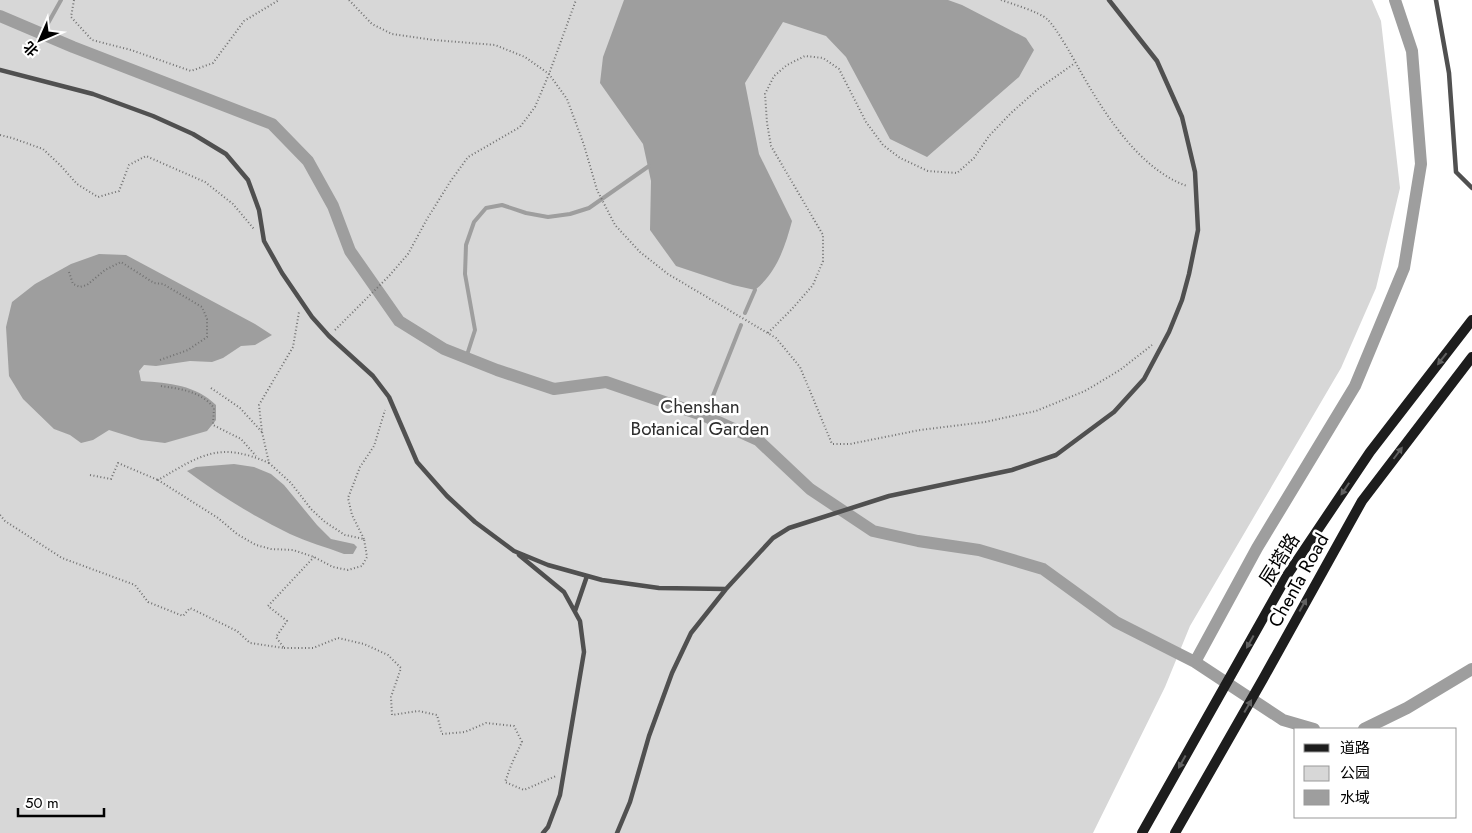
<svg xmlns="http://www.w3.org/2000/svg" width="1472" height="833" viewBox="0 0 1472 833" font-family="Jost,'Noto Sans SC',sans-serif">
	<style>
		.green { fill: #d7d7d7 }
		.water { fill: #9e9e9e }
		.lines { fill: none; stroke-linecap: round; stroke-linejoin: round }
		.stream { stroke: #9e9e9e; stroke-width: 4 }
		.canal { stroke: #9e9e9e; stroke-width: 12 }
		.path { stroke: #727272; stroke-width: 2; stroke-dasharray: 1 2.5; stroke-linecap: butt }
		.lane { stroke: #505050; stroke-width: 4.5 }
		.secondary { stroke: #1d1d1d; stroke-width: 10 }
		.oneway { fill: #616161 }
		.labels { text-anchor: middle; stroke-width: 5; stroke-linejoin: round; paint-order: stroke }
		.park-label { font-size: 19px; fill: #2e2e2e; stroke: #fff }
		.street-label { font-size: 19px; fill: #000; stroke: #fff }
	</style>
	<rect width="100%" height="100%" fill="#fff"/>
	<path class="green" d="M0 0H1372L1381 21 1400 188 1376 288 1341 368 1190 626 1165 687 1093 833H0Z"/>
	<path class="water" d="M624 0H948L962 5 1026 38 1034 50 1019 77 927 157 890 139 846 57 826 36 783 22 745 83 759 154 792 221C785 247 777 272 755 290L733 285 676 266 650 230 651 181 643 144 600 83 603 57Z
		M99 254 126 255 255 324 272 335 255 345 241 346 223 358 212 362 190 361 156 366 144 365 139 371 141 381C170 383 195 385 216 405V420L207 431 165 443 141 440 109 430 93 440 81 443 70 435 54 429 23 399 9 376 6 327 12 302 35 284 71 264Z
		M234 464 254 467 271 474 284 485 317 525 331 539 354 544 357 547 353 554H344C326 547 307 542 290 534 253 516 219 495 187 471L196 467Z"/>
	<g class="lines">
		<path class="stream" d="M42 34 61 0
			M745 313 755 290
			M466 358 475 330 465 274 466 245 474 222 486 208 502 205 526 213 548 217 570 214 589 208 649 166
			M705 416 741 325"/>
		<path class="canal" d="M0 16 73 47 272 124 308 161 333 206 350 251 399 321 444 349 497 370 554 389 606 382 705 416 758 440 810 489 873 531 918 541 979 550 1043 569 1116 622 1195 662 1283 720 1314 729
			M1195 662 1257 548 1355 386 1404 268 1421 164 1412 51 1395 0
			M1364 729 1407 708 1472 669"/>
		<path class="path" d="M74 0 71 17 92 40 131 50 191 71 213 63 244 21 279 0
			M349 0 372 24 392 34 434 40 495 45 525 57 549 74 567 99 584 145 597 190 615 225 640 252 668 274 776 338 800 367 832 444H850L920 430 985 422 1036 411 1085 391 1120 370 1152 345
			M1001 0C1013 4 1039 12 1047 19 1056 27 1072 56 1078 67 1102 110 1138 169 1187 186
			M0 135 12 138 43 149 61 166 77 184 98 197 119 191 129 165 146 156 205 182 233 204 254 229
			M69 272 73 284 80 287 87 285 105 270 121 262 154 283 163 284 202 307 207 319V337L188 350 160 360
			M335 330 389 276 408 254 427 219 450 182 468 157 520 127 535 107 549 74 576 0
			M768 333 792 309 813 285 823 261V235L771 146 767 123 765 94 774 76 787 65 805 56 823 58 839 69 866 122 883 145 900 158 928 171 957 173 974 158 989 136 1011 113 1038 89 1075 63
			M161 386C180 389 201 391 214 408L213 425 241 439 256 456
			M211 388 240 408 262 432
			M269 463C219 441 201 455 158 480L218 518 237 534 256 545 271 549 293 550 314 557 333 567 348 570 362 566 367 557 364 539 345 535 325 522 311 509 291 483 269 463 262 432 259 405 293 347 299 312
			M90 475 111 479 118 463 158 480
			M0 515 5 521 62 558 135 585 148 602 183 616 190 608 237 631 250 643 284 648 276 637 287 621 268 606 314 557
			M364 539 352 515 348 498 360 467 374 446 385 410
			M284 648H313L338 638 364 644 388 655 401 668 391 697 392 715 418 711 437 715 442 734 465 732 486 723 514 726 522 742 512 763 505 782 524 790 556 776"/>
		<path class="lane" d="M1436 0 1449 73 1456 172 1472 188
			M0 70 93 94 153 116 193 134 226 154 248 180 259 210 264 241 282 273 312 317 329 336 373 376 389 397 417 462 447 496 475 522 514 551 548 565 602 580 659 588 726 589
			M519 555 564 592 580 621 584 652 560 795 548 827 543 833
			M575 611 587 576
			M617 833 630 802 649 736 672 673 691 633 726 589 773 538 789 528 889 496 1012 470 1056 455 1114 412 1144 379 1169 332 1182 300 1189 274 1198 230 1195 172 1182 117 1157 61 1109 0"/>
		<path class="secondary" d="M1142 833 1288 574 1370 452 1472 320
			M1175 833 1263 679 1362 501 1472 357"/>
	</g>
	<defs><path id="oneway-solid" d="M-6-.8H1V-3.2L6.5 0L1 3.2V.8H-6Z" transform="scale(1.25)"/></defs>
	<g class="oneway">
		<use href="#oneway-solid" transform="translate(1442 359) rotate(128)"/>
		<use href="#oneway-solid" transform="translate(1398 453) rotate(-53)"/>
		<use href="#oneway-solid" transform="translate(1345 489) rotate(124)"/>
		<use href="#oneway-solid" transform="translate(1303 605) rotate(-61)"/>
		<use href="#oneway-solid" transform="translate(1250 642) rotate(119)"/>
		<use href="#oneway-solid" transform="translate(1248 706) rotate(-60)"/>
		<use href="#oneway-solid" transform="translate(1182 762) rotate(119)"/>
	</g>
	<g class="labels">
		<g class="park-label">
			<text x="700" y="413">Chenshan<tspan x="700" dy="22">Botanical Garden</tspan></text>
		</g>
		<g class="street-label">
			<text transform="translate(1279 559) rotate(-58)" y="7">辰塔路</text>
			<text transform="translate(1298 580) rotate(-61)" y="7">ChenTa Road</text>
		</g>
	</g>
	<rect x="1294" y="728" width="162" height="90" fill="#ffffff" stroke="#999999"/>
	<rect x="1304" y="744" width="25" height="8" fill="#1d1d1d" stroke="#999999"/>
	<text x="1340" y="753" font-size="15" fill="#000000">道路</text>
	<rect x="1304" y="766" width="25" height="15" fill="#d7d7d7" stroke="#999999"/>
	<text x="1340" y="778" font-size="15" fill="#000000">公园</text>
	<rect x="1304" y="790" width="25" height="15" fill="#9e9e9e" stroke="#999999"/>
	<text x="1340" y="803" font-size="15" fill="#000000">水域</text>
	<g transform="translate(40 40) rotate(225)" stroke="#ffffff" stroke-width="4" paint-order="stroke">
	<path d="M0-4L9 19L0 12L-9 19Z" fill="#000000"/>
	<text y="-8" font-size="14" font-weight="bold" text-anchor="middle" fill="#000000">北</text>
	</g>
	<path d="M18 808v8h86v-8" fill="none" stroke="#000000" stroke-width="2.5"/>
	<text x="25" y="808" font-size="15" fill="#000000" stroke="#ffffff" stroke-width="4" paint-order="stroke">50 m</text>
</svg>
